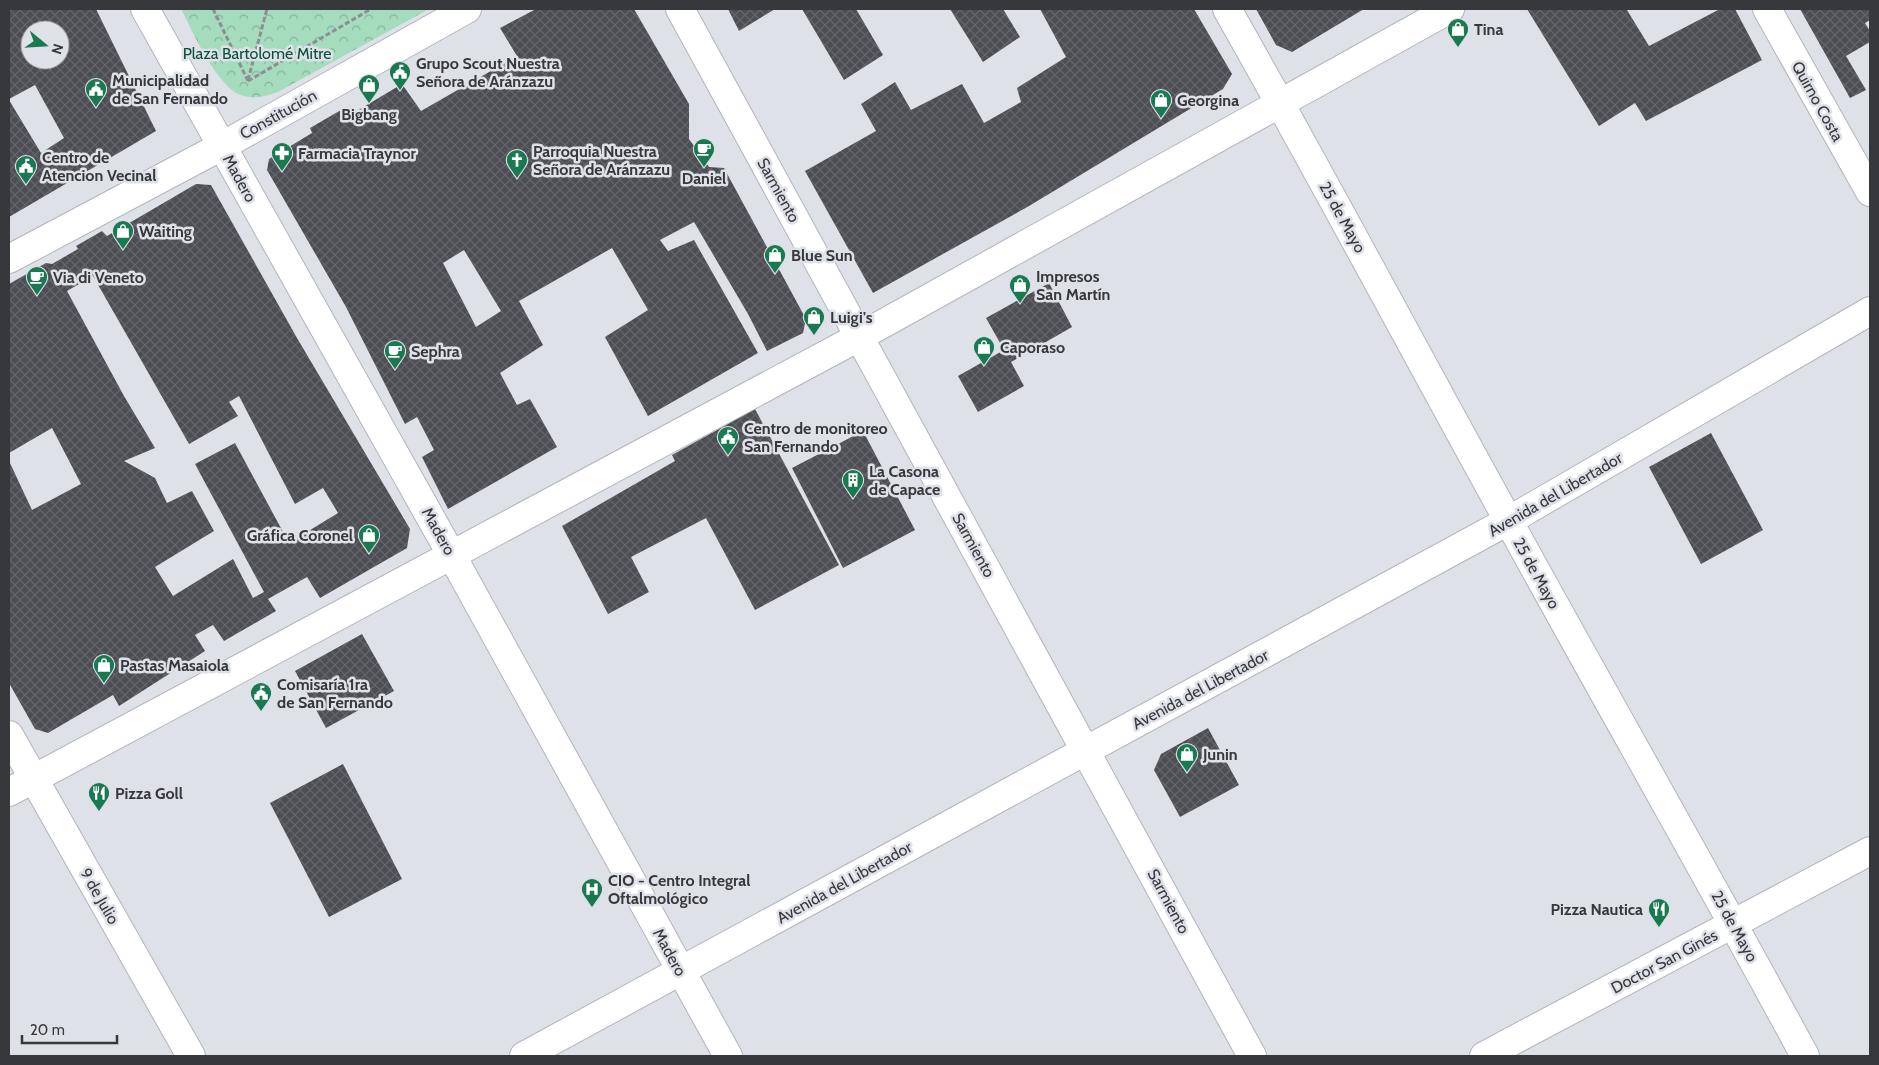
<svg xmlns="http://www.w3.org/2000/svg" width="1879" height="1065" viewBox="0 0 1879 1065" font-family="Cabin,sans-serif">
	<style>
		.park { fill: url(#park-crowns) }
		.building { fill: url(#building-cross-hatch); fill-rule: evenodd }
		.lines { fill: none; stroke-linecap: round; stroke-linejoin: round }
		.street-casing { stroke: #b2b4bc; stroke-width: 30 }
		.secondary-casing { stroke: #b2b4bc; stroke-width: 30 }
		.path { stroke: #8d8e94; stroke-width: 3; stroke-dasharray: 5 2.5; stroke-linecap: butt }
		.street { stroke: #fff; stroke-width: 28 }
		.secondary { stroke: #fff; stroke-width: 28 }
		.labels { text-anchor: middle; stroke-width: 5; stroke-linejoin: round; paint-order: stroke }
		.poi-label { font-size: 16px; font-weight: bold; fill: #37383b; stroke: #dfe1e9; text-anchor: start }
		.park-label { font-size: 16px; fill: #0a5235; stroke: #dfe1e9 }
		.street-label { font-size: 16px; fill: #37383b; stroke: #dfe1e9 }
	</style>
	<defs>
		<pattern id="park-crowns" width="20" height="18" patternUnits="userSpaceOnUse" patternTransform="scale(1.25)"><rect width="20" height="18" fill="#a4dcbd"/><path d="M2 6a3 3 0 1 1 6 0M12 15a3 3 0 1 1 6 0" fill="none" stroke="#86b39b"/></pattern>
		<pattern id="building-cross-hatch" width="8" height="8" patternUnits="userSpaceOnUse" patternTransform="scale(1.25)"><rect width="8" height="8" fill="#4c4e54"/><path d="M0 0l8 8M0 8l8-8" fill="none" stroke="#64656a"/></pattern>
	</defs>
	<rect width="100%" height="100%" fill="#dfe1e9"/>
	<path class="park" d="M181 9H429L278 92C266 96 256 99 244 96 218 90 193 32 181 9Z"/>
	<path class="building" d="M9 9H96L156 131 9 217V100L41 153 64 138 35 85 9 99ZM30 30H60V60H30Z
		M536 9H634L689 104V139L709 167 724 168 806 319 803 333 767 351 748 314 694 222 660 240 668 251 694 240 758 353 648 416 605 337 648 310 612 248 519 301 543 345 500 373 517 405 530 399 557 447 448 509 422 457 434 450 417 417 405 424 346 307 267 170 269 159 312 133 310 128 341 110 345 118 402 84 421 111 517 56 500 28ZM464 250 501 311 476 327 443 263Z
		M728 9H775L739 31Z
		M802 9H856L883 55 844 80Z
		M950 9H1003L1020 37 983 62Z
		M1040 9H1194L1232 74 1223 89 1029 206 873 293 805 171 876 131 861 104 895 82 911 110 962 84 984 123 1021 102 1017 88 1066 57Z
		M1256 9H1364L1292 52 1276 45Z
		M1527 9H1630L1627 10 1649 46 1720 9H1735L1762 60 1646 121 1635 103 1599 126Z
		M1800 9H1870V20L1865 23 1870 31V42L1846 56 1866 90 1850 98Z
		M196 184 211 185 297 338 410 529 407 548 320 598 307 577 268 599 276 611 224 641 213 625 195 635 205 651 119 706 113 695 48 733 35 729 9 683V461L32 510 81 484 52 428 9 453V284L46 263 52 264 78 249 76 246 102 231 107 236ZM93 276 189 444 238 416 229 402 239 396 295 504 323 488 338 513 289 543 235 443 195 464 264 592 253 598 233 559 173 596 155 567 214 531 192 491 167 503 155 478 124 461 155 448 124 396 67 291Z
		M1049 283 1072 327 1011 362 1024 386 978 412 958 376 1004 350 986 318Z
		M755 409 839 565 755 610 706 518 631 557 649 592 608 614 562 526 675 461 672 455Z
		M863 431 915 530 843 568 792 468Z
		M1711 433 1763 530 1701 564 1649 467Z
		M362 634 394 691 326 728 295 671Z
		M1208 728 1239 785 1180 817 1154 770 1161 754Z
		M343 764 402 879 329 917 270 803Z"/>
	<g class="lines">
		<g class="street-casing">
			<path id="street" d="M145 9 451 554 728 1056
				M1227 9C1323 178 1414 350 1508 520 1606 699 1708 876 1805 1056
				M9 259 222 146 467 9
				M9 735 191 1056
				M1484 1056 1870 851"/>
		</g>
		<g class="secondary-casing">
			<path id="secondary" d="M680 9C871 358 1064 706 1252 1056
				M1767 9 1870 192
				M9 792 859 337 1450 9
				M524 1056 1508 521 1870 311"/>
		</g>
		<path class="path" d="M213 9 248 81
			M248 80 267 9
			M248 81 371 9"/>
		<use href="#street" class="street"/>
		<use href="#secondary" class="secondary"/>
	</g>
	<defs>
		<g id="shop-pin" transform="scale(1.125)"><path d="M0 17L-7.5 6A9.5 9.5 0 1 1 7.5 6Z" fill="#197a52" stroke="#dfe1e9"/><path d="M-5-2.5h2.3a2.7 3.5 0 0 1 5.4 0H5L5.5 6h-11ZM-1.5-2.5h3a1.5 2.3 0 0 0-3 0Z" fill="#fff"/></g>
		<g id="civic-pin" transform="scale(1.125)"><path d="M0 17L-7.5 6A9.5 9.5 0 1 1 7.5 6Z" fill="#197a52" stroke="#dfe1e9"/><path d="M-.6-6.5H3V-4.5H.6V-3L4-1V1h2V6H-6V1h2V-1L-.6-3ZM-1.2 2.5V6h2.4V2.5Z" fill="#fff"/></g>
		<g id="cafe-pin" transform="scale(1.125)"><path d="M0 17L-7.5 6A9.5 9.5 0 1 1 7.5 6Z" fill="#197a52" stroke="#dfe1e9"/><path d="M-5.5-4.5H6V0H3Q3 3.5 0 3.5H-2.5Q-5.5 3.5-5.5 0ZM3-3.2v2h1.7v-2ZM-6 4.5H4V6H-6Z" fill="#fff"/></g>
		<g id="pharmacy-pin" transform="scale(1.125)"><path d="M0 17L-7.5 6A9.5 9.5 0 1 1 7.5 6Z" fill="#197a52" stroke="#dfe1e9"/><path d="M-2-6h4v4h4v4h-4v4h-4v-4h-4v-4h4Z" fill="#fff"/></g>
		<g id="church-pin" transform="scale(1.125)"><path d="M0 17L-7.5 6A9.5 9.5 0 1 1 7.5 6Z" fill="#197a52" stroke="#dfe1e9"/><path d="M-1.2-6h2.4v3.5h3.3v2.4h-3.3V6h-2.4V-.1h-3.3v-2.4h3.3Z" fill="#fff"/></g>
		<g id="building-pin" transform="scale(1.125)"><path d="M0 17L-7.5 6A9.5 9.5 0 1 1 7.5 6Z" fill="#197a52" stroke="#dfe1e9"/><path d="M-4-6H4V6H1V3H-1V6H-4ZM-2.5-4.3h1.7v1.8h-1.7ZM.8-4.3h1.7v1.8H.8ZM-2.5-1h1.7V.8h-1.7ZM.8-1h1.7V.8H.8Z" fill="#fff"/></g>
		<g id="restaurant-pin" transform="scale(1.125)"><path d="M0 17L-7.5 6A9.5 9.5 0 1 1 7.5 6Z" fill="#197a52" stroke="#dfe1e9"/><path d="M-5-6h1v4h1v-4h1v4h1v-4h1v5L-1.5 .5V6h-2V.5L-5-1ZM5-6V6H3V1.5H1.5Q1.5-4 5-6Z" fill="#fff"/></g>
		<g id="hospital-pin" transform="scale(1.125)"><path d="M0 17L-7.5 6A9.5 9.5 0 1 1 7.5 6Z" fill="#197a52" stroke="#dfe1e9"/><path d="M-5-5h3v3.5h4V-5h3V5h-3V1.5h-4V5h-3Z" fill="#fff"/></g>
	</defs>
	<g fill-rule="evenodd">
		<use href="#shop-pin" x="1458" y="29"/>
		<use href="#civic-pin" x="400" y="72"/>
		<use href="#shop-pin" x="369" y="85"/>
		<use href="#civic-pin" x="96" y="89"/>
		<use href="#shop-pin" x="1161" y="100"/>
		<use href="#cafe-pin" x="704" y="149"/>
		<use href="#pharmacy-pin" x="282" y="153"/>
		<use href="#church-pin" x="517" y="160"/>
		<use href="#civic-pin" x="26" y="166"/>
		<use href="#shop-pin" x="123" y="231"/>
		<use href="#shop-pin" x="775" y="255"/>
		<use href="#cafe-pin" x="37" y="277"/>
		<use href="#shop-pin" x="1020" y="285"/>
		<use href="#shop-pin" x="814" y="317"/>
		<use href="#shop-pin" x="984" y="347"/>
		<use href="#cafe-pin" x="395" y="351"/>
		<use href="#civic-pin" x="728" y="437"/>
		<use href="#building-pin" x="853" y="480"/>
		<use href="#shop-pin" x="369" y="535"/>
		<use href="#shop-pin" x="104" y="665"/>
		<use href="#civic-pin" x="261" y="693"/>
		<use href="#shop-pin" x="1187" y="754"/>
		<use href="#restaurant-pin" x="99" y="793"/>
		<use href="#hospital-pin" x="592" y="889"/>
		<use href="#restaurant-pin" x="1659" y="909"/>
	</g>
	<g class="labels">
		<g class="poi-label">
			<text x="1474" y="35">Tina</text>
			<text x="416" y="69">Grupo Scout Nuestra<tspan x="416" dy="18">Señora de Aránzazu</tspan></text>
			<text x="112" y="86">Municipalidad<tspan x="112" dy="18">de San Fernando</tspan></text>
			<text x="1177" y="106">Georgina</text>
			<text x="369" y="120" text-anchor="middle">Bigbang</text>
			<text x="533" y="157">Parroquia Nuestra<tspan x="533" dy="18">Señora de Aránzazu</tspan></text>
			<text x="298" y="159">Farmacia Traynor</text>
			<text x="42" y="163">Centro de<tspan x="42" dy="18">Atencion Vecinal</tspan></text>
			<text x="704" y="184" text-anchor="middle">Daniel</text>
			<text x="139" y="237">Waiting</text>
			<text x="791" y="261">Blue Sun</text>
			<text x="1036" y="282">Impresos<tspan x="1036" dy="18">San Martín</tspan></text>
			<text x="53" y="283">Via di Veneto</text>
			<text x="830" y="323">Luigi's</text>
			<text x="1000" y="353">Caporaso</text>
			<text x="411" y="357">Sephra</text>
			<text x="744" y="434">Centro de monitoreo<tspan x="744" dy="18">San Fernando</tspan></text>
			<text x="869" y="477">La Casona<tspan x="869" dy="18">de Capace</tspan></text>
			<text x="353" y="541" text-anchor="end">Gráfica Coronel</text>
			<text x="120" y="671">Pastas Masaiola</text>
			<text x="277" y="690">Comisaría 1ra<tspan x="277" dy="18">de San Fernando</tspan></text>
			<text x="1203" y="760">Junin</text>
			<text x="115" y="799">Pizza Goll</text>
			<text x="608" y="886">CIO - Centro Integral<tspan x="608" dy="18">Oftalmológico</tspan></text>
			<text x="1643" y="915" text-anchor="end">Pizza Nautica</text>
		</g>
		<g class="park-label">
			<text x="257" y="59">Plaza Bartolomé Mitre</text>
		</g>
		<g class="street-label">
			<text transform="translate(1818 101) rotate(61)" y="6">Quirno Costa</text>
			<text transform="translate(278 114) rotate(-29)" y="6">Constitución</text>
			<text transform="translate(240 178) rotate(61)" y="6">Madero</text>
			<text transform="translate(779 190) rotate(61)" y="6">Sarmiento</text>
			<text transform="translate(1343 217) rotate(61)" y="6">25 de Mayo</text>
			<text transform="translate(1555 494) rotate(-30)" y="6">Avenida del Libertador</text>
			<text transform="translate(439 531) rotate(61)" y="6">Madero</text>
			<text transform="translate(974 545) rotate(61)" y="6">Sarmiento</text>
			<text transform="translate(1537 573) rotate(61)" y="6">25 de Mayo</text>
			<text transform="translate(1200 689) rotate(-28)" y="6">Avenida del Libertador</text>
			<text transform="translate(844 882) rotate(-29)" y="6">Avenida del Libertador</text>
			<text transform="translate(100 896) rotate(60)" y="6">9 de Julio</text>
			<text transform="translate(1169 901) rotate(62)" y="6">Sarmiento</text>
			<text transform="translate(1735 926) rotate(61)" y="6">25 de Mayo</text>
			<text transform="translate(670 952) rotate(61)" y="6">Madero</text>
			<text transform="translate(1664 961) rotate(-28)" y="6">Doctor San Ginés</text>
		</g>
	</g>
	<rect width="1879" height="1065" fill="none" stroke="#37383b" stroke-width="20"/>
	<g transform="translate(45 45) rotate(108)"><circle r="24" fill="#dfe1e9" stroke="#9c9da3"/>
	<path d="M0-4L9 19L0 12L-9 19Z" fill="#197a52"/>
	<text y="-8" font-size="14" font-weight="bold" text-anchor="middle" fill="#37383b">N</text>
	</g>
	<path d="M22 1035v8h95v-8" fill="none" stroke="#37383b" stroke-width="2.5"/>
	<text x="30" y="1035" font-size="15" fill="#37383b" stroke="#dfe1e9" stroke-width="4" paint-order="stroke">20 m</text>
</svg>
